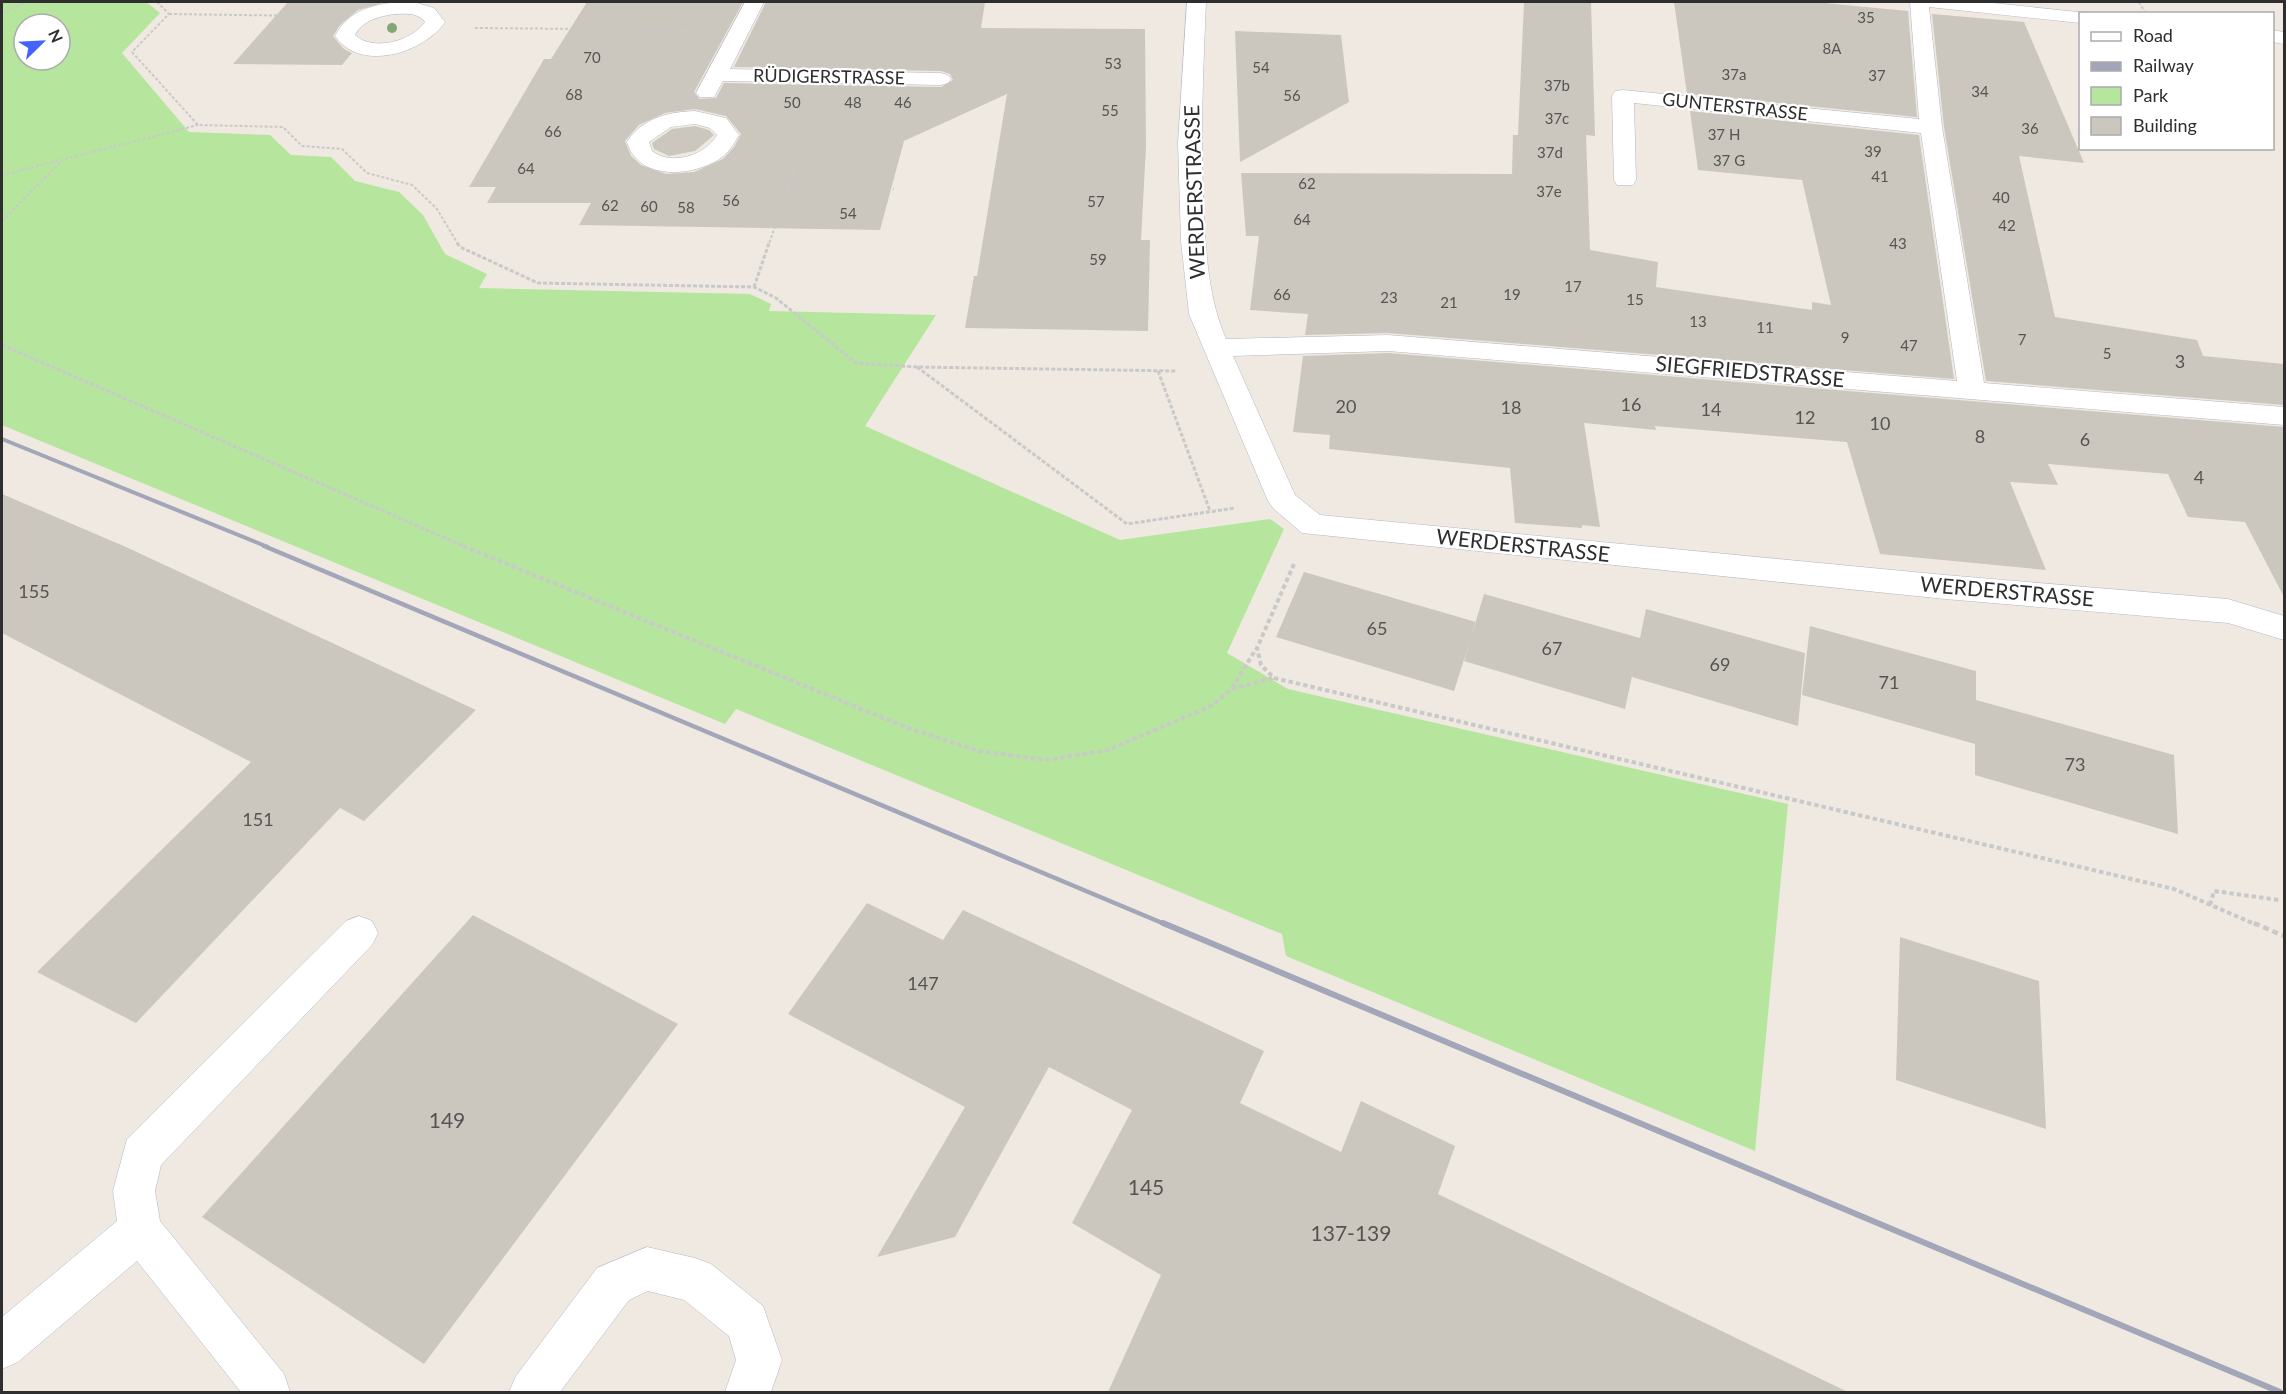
<svg xmlns="http://www.w3.org/2000/svg" width="2286" height="1394" viewBox="0 0 2286 1394" font-family="Lato,sans-serif">
	<style>
		.green { fill: #b6e59e; fill-rule: evenodd }
		.building { fill: #cbc7bf; fill-rule: evenodd }
		.lines { fill: none; stroke-linecap: round; stroke-linejoin: round }
		.minor-casing { stroke: #b4b7c1; stroke-width: 1 }
		.path-far3 { stroke: #c9c9c9; stroke-width: 2; stroke-dasharray: 3 2; stroke-linecap: butt }
		.path-far2 { stroke: #c9c9c9; stroke-width: 3; stroke-dasharray: 4 2; stroke-linecap: butt }
		.path-far1 { stroke: #c9c9c9; stroke-width: 4; stroke-dasharray: 4.5 3; stroke-linecap: butt }
		.path { stroke: #c9c9c9; stroke-width: 4.5; stroke-dasharray: 6 4; stroke-linecap: butt }
		.minor { fill: #fff; fill-rule: evenodd }
		.rail-far2 { stroke: #a3a6b8; stroke-width: 4 }
		.rail-far1 { stroke: #a3a6b8; stroke-width: 4.5 }
		.rail { stroke: #a3a6b8; stroke-width: 6 }
		.tree { fill: #84a574 }
		.labels { text-anchor: middle; stroke-width: 4.5; stroke-linejoin: round; paint-order: stroke }
		.far-number-label { font-size: 15px; fill: #555452 }
		.far-street-label { font-size: 18px; fill: #2e2e2e; stroke: #fff }
		.number-label { font-size: 18px; fill: #555452 }
		.street-label { font-size: 21px; fill: #2e2e2e; stroke: #fff }
		.near-number-label { font-size: 21px; fill: #555452 }
	</style>
	<rect width="100%" height="100%" fill="#efe9e1"/>
	<path class="green" d="M2 2H146L160 13 122 53 189 132 270 135 291 155 331 157 355 181 399 192 423 215 445 254 487 274 479 288 750 294 771 304 769 311 936 315 865 426 1120 540 1270 519 1284 529 1227 653 1288 689 1788 804 1755 1151 1286 956 1282 934 736 709 725 724 2 425ZM24 24H60V60H24Z"/>
	<path class="building" d="M288 2H386L358 10 340 25 333 36 344 49 352 53 342 65 233 64Z
		M587 2H743L694 92 700 99 716 98 724 83 941 87 953 80 950 74 941 71 734 67 766 2H985L981 28 1145 29 1146 147 1141 240H1150L1148 331 965 328 974 276H977L1007 94 904 141 880 230 579 225 591 203H487L496 187H469L544 59H551ZM695 109 726 116 741 134 734 147 723 159 694 172 666 174 641 165 631 156 625 141 639 125 665 113Z
		M1524 2H1591L1595 136 1586 135 1590 250 1658 262 1656 287 1812 310V302L1831 305 1802 180 1698 170 1690 111 1919 135 1954 379 1388 333 1305 335 1308 314 1250 310 1259 236H1246L1241 173 1512 174 1513 135H1518Z
		M1674 2H1814L1908 11 1917 117 1687 94Z
		M1932 14 2024 22 2084 163 2019 156 2055 317 2197 340 2203 356 2284 364V405L1986 381 1944 127Z
		M1235 31 1341 35 1349 102 1240 162Z
		M695 126 709 130 714 135 695 151 669 156 654 149 652 143 672 129Z
		M1388 353 2284 427V597L2245 522 2188 517 2168 474 2048 464 2058 485 2010 482 2046 570 1880 554 1847 442 1655 426 1656 430 1584 423 1600 527 1582 525V528L1515 523 1510 468 1329 449 1330 435 1293 432 1303 356Z
		M2 494 126 547 476 710 364 821 340 808 136 1023 37 972 251 762 2 633Z
		M1304 572 1476 622 1454 691 1276 637Z
		M1484 594 1640 638 1646 609 1805 653 1798 726 1632 677 1634 667 1625 709 1464 661Z
		M1810 626 1976 671V729V700L2174 755 2178 834 1975 775V744L1802 695Z
		M867 903 943 940 963 910 1264 1051 1240 1103 1341 1152 1361 1101 1455 1146 1438 1194 1848 1392H1108L1161 1275 1072 1223 1132 1110 1049 1067 955 1237 877 1257 965 1107 788 1014Z
		M473 915 678 1024 424 1364 202 1217Z
		M1900 937 2039 981 2046 1129 1896 1080Z"/>
	<g class="lines">
		<g class="minor-casing">
			<path id="minor" d="M414 2 434 8 445 22C424 53 360 73 335 36 350 6 383 2 414 2ZM395 14C407 14 417 12 425 22 412 41 373 52 355 35 363 20 380 16 395 14Z
				M745 2H764L730 69 941 73 948 75 951 79 948 83 941 85 723 81 714 97H700L696 93Z
				M1187 2H1206C1203 73 1200 143 1204 214 1206 256 1209 300 1226 339L1388 335 1957 381 1921 133 1634 103 1636 180 1633 185H1617L1614 180 1612 96 1615 91 1623 90 1919 119 1910 2H1984L2087 13 2080 14V23L1929 7 1942 127 1984 383 2284 407V425L1388 351 1233 356 1295 495 1320 515 1945 575 2228 599 2284 616V640L2228 623 1945 599 1302 533 1273 508 1268 501 1189 314 1181 241 1178 143Z
				M2272 30 2284 32V44L2272 42Z
				M695 111 726 118 739 135C733 145 728 154 718 160 689 177 638 180 627 142 643 118 667 112 695 111ZM695 124 710 128 717 135C705 156 671 166 652 151L649 142 671 127Z
				M359 916 372 921 378 933 372 945 161 1165 155 1191 160 1221 284 1374 290 1392H241L137 1261 18 1362 2 1369V1317L117 1221 113 1191 127 1139 346 921Z
				M647 1247 695 1258 711 1264 763 1306 782 1360 771 1392H725L736 1360 729 1336 684 1300 648 1291 629 1300 560 1392H509L516 1376 597 1268Z"/>
		</g>
		<path class="path-far3" d="M157 2 169 14 132 52 198 125 283 127 302 146 342 149 367 173 412 185 437 209 458 244
			M2139 2 2146 14
			M2 13 27 2
			M169 14 309 16
			M475 28 693 30
			M637 90 669 30
			M757 166 795 167 769 244
			M2 175 198 125
			M788 188 894 189
			M2 221 60 162"/>
		<path class="path-far2" d="M457 243 460 247 538 283 754 287 776 298 856 363 917 367 1177 371
			M754 287 769 243
			M2 345 466 547
			M917 367 1127 524 1235 508
			M1158 371 1210 511"/>
		<path class="path-far1" d="M463 546 908 728 979 751 1046 760 1108 750 1213 705 1231 689 1274 678
			M1294 564 1257 648 1261 665 1274 678 2174 889 2257 925
			M1232 688 1256 649
			M2210 905 2214 891 2279 900"/>
		<path class="path" d="M2254 923 2284 936"/>
		<use href="#minor" class="minor"/>
		<path class="rail-far2" d="M2 439 268 547"/>
		<path class="rail-far1" d="M264 546 1167 925"/>
		<path class="rail" d="M1163 923 2280 1392"/>
	</g>
	<circle class="tree" cx="392" cy="28" r="5"/>
	<g class="labels">
		<g class="far-number-label">
			<text x="1866" y="23">35</text>
			<text x="1832" y="54">8A</text>
			<text x="592" y="63">70</text>
			<text x="1113" y="69">53</text>
			<text x="1261" y="73">54</text>
			<text x="1734" y="80">37a</text>
			<text x="1877" y="81">37</text>
			<text x="1557" y="91">37b</text>
			<text x="1980" y="97">34</text>
			<text x="574" y="100">68</text>
			<text x="1292" y="101">56</text>
			<text x="792" y="108">50</text>
			<text x="853" y="108">48</text>
			<text x="903" y="108">46</text>
			<text x="1110" y="116">55</text>
			<text x="1557" y="124">37c</text>
			<text x="2030" y="134">36</text>
			<text x="553" y="137">66</text>
			<text x="1724" y="140">37 H</text>
			<text x="1873" y="157">39</text>
			<text x="1550" y="158">37d</text>
			<text x="1729" y="166">37 G</text>
			<text x="526" y="174">64</text>
			<text x="1880" y="182">41</text>
			<text x="1307" y="189">62</text>
			<text x="1549" y="197">37e</text>
			<text x="2001" y="203">40</text>
			<text x="731" y="206">56</text>
			<text x="1096" y="207">57</text>
			<text x="610" y="211">62</text>
			<text x="649" y="212">60</text>
			<text x="686" y="213">58</text>
			<text x="848" y="219">54</text>
			<text x="1302" y="225">64</text>
			<text x="2007" y="231">42</text>
			<text x="1898" y="249">43</text>
			<text x="1098" y="265">59</text>
			<text x="1573" y="292">17</text>
			<text x="1282" y="300">66</text>
			<text x="1512" y="300">19</text>
			<text x="1389" y="303">23</text>
			<text x="1635" y="305">15</text>
			<text x="1449" y="308">21</text>
			<text x="1698" y="327">13</text>
			<text x="1765" y="333">11</text>
			<text x="1845" y="343">9</text>
			<text x="2022" y="345">7</text>
			<text x="1909" y="351">47</text>
			<text x="2107" y="359">5</text>
		</g>
		<g class="far-street-label">
			<text transform="translate(829 77) rotate(1)" y="6">RÜDIGERSTRASSE</text>
			<text transform="translate(1735 107) rotate(6)" y="6">GUNTERSTRASSE</text>
		</g>
		<g class="number-label">
			<text x="2180" y="368">3</text>
			<text x="1631" y="411">16</text>
			<text x="1346" y="413">20</text>
			<text x="1511" y="414">18</text>
			<text x="1711" y="416">14</text>
			<text x="1805" y="424">12</text>
			<text x="1880" y="430">10</text>
			<text x="1980" y="443">8</text>
			<text x="2085" y="446">6</text>
			<text x="2199" y="484">4</text>
			<text x="34" y="598">155</text>
			<text x="1377" y="635">65</text>
			<text x="1552" y="655">67</text>
			<text x="1720" y="671">69</text>
			<text x="1889" y="689">71</text>
			<text x="2075" y="771">73</text>
			<text x="258" y="826">151</text>
			<text x="923" y="990">147</text>
		</g>
		<g class="street-label">
			<text transform="translate(1195 192) rotate(-92)" y="7">WERDERSTRASSE</text>
			<text transform="translate(1750 372) rotate(5)" y="7">SIEGFRIEDSTRASSE</text>
			<text transform="translate(1523 546) rotate(6)" y="7">WERDERSTRASSE</text>
			<text transform="translate(2007 592) rotate(5)" y="7">WERDERSTRASSE</text>
		</g>
		<g class="near-number-label">
			<text x="447" y="1128">149</text>
			<text x="1146" y="1195">145</text>
			<text x="1351" y="1241">137-139</text>
		</g>
	</g>
	<rect width="2286" height="1394" fill="none" stroke="#2e2e2e" stroke-width="6"/>
	<rect x="2079" y="12" width="195" height="138" fill="#ffffff" stroke="#ababab" stroke-width="1.5"/>
	<rect x="2091" y="32" width="30" height="9" fill="#ffffff" stroke="#ababab" stroke-width="1.5"/>
	<text x="2133" y="42" font-size="18" fill="#2e2e2e">Road</text>
	<rect x="2091" y="62" width="30" height="9" fill="#a3a6b8" stroke="#ababab" stroke-width="1.5"/>
	<text x="2133" y="72" font-size="18" fill="#2e2e2e">Railway</text>
	<rect x="2091" y="87" width="30" height="18" fill="#b6e59e" stroke="#ababab" stroke-width="1.5"/>
	<text x="2133" y="102" font-size="18" fill="#2e2e2e">Park</text>
	<rect x="2091" y="117" width="30" height="18" fill="#cbc7bf" stroke="#ababab" stroke-width="1.5"/>
	<text x="2133" y="132" font-size="18" fill="#2e2e2e">Building</text>
	<g transform="translate(42 42) rotate(66)"><circle r="28" fill="#ffffff" stroke="#ababab" stroke-width="1.5"/>
	<path d="M0-4.5L10 22L0 15L-10 22Z" fill="#4264fb"/>
	<text y="-9" font-size="16" font-weight="bold" text-anchor="middle" fill="#2e2e2e">N</text>
	</g>
</svg>
